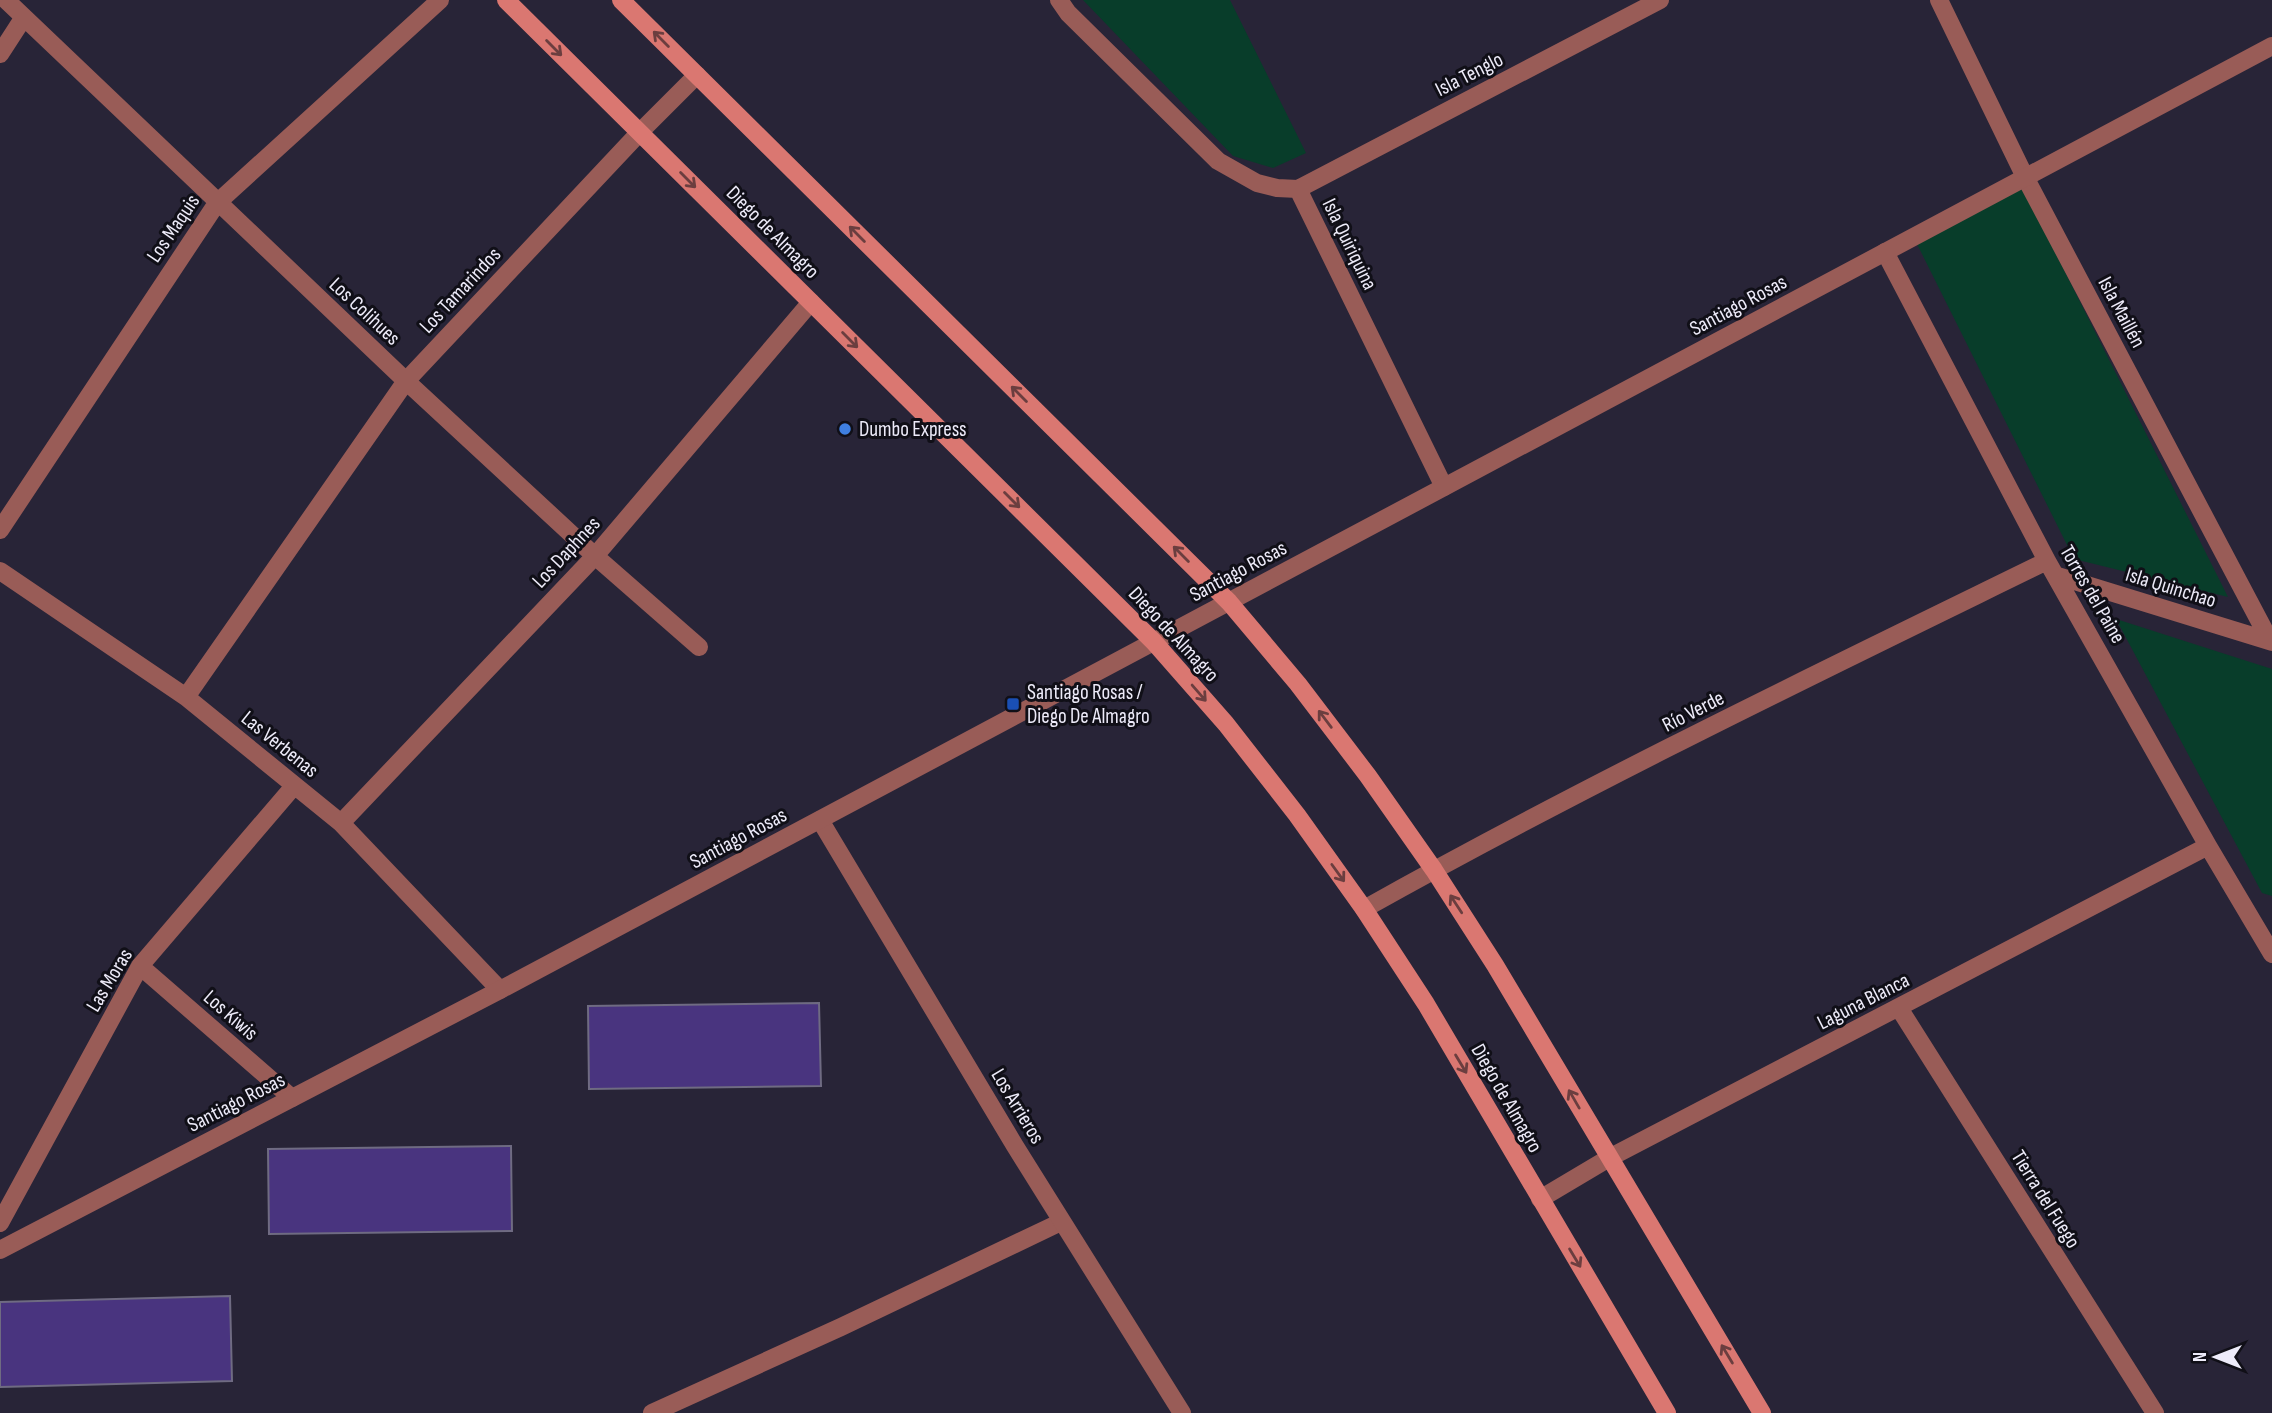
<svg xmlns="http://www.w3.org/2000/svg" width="2272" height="1413" viewBox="0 0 2272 1413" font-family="'Sofia Sans Condensed',sans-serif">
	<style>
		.green { fill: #083d2a }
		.building { fill: #49347f; stroke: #6f6b82; stroke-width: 2 }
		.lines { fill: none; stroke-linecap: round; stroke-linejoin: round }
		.service { stroke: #995c57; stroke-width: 18 }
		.minor { stroke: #995c57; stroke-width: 18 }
		.tertiary { stroke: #995c57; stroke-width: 18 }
		.secondary { stroke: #da7771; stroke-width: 18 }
		.oneway { stroke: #6b3e3f }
		.shop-dot { fill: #3f7fe0; stroke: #100f17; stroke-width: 2.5 }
		.transit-dot { fill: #1a4fb4; stroke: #100f17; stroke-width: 2.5 }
		.labels { text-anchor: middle; stroke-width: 6; stroke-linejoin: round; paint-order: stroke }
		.street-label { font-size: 21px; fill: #edebf9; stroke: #100f17 }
		.poi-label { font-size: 21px; fill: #edebf9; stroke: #100f17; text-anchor: start }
	</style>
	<rect width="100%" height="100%" fill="#282437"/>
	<path class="green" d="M1083 0H1230L1306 153 1273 168 1233 156Z
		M2020 182 2228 597 2074 559 1913 236Z
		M2116 619 2272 669V896L2262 893Z"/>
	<path class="building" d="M819 1003 821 1086 589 1089 588 1006Z
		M511 1146 512 1231 269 1234 268 1149Z
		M230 1296 232 1381 0 1387V1302Z"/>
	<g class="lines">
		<path class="service" d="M652 1413 841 1327 1061 1222"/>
		<path class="minor" d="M6 0 406 381 595 556 699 647
			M1059 0 1068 13 1218 161 1257 183 1277 188 1298 189 1660 0
			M1939 0 2025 177 2270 641
			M0 54 24 17
			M1298 189 1444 487
			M1885 252 2047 561 2208 846 2272 954
			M0 530 217 203 440 0
			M0 571 186 697 341 823 500 990
			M2058 576 2272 642
			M186 697 406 381 640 132 697 75
			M820 820 1015 1146 1182 1413
			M341 823 595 556 811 302
			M1364 909C1587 784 1818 673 2047 561
			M140 966 292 1098
			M1899 1008 2155 1413
			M1540 1199 1609 1158 2208 846
			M0 1223 140 966 294 786"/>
		<path class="tertiary" d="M0 1250 500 990 2272 46"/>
		<path class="secondary" d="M506 0 1154 642 1226 724 1297 815 1364 909 1426 1004 1667 1413
			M621 0 1229 602 1298 684 1368 776 1434 870 1495 965 1762 1413"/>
	</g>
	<defs><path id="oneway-shaft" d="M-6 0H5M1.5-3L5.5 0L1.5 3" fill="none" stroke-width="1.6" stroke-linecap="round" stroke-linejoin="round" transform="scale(1.75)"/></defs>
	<g class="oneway">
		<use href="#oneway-shaft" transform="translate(661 39) rotate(-135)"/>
		<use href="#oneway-shaft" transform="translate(554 48) rotate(45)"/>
		<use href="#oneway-shaft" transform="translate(688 180) rotate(45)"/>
		<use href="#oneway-shaft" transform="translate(857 234) rotate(-135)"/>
		<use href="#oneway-shaft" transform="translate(850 340) rotate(45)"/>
		<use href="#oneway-shaft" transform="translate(1019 394) rotate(-135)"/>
		<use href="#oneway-shaft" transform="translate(1012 500) rotate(45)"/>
		<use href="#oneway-shaft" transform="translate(1181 554) rotate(-135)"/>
		<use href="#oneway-shaft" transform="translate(1199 693) rotate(49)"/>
		<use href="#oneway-shaft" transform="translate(1325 719) rotate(-127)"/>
		<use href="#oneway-shaft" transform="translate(1338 873) rotate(54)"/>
		<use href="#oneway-shaft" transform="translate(1456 904) rotate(-123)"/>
		<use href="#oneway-shaft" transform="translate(1461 1064) rotate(59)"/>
		<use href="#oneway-shaft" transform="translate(1574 1099) rotate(-120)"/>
		<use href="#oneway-shaft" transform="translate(1575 1258) rotate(59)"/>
		<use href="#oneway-shaft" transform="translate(1727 1354) rotate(-121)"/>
	</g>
	<circle class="shop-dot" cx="845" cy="429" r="7"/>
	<rect class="transit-dot" x="1006" y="697" width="14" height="14" rx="3.5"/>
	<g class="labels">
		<g class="street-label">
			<text transform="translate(1469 74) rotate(-27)" y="7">Isla Tenglo</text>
			<text transform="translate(173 228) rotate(-56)" y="7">Los Maquis</text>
			<text transform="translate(773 232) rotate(45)" y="7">Diego de Almagro</text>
			<text transform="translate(1350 244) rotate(64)" y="7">Isla Quiriquina</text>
			<text transform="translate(460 290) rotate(-47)" y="7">Los Tamarindos</text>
			<text transform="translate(1738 305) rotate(-28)" y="7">Santiago Rosas</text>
			<text transform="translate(365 311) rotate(43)" y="7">Los Colihues</text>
			<text transform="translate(2122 312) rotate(62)" y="7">Isla Maillén</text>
			<text transform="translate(566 552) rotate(-47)" y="7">Los Daphnes</text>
			<text transform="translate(1238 571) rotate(-28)" y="7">Santiago Rosas</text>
			<text transform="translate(2171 587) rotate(17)" y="7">Isla Quinchao</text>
			<text transform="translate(2093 594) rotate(60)" y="7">Torres del Paine</text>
			<text transform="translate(1174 634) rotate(47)" y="7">Diego de Almagro</text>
			<text transform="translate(1693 711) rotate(-27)" y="7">Río Verde</text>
			<text transform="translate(280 744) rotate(39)" y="7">Las Verbenas</text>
			<text transform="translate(738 838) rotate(-28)" y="7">Santiago Rosas</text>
			<text transform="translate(109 980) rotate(-59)" y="7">Las Moras</text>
			<text transform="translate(1863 1001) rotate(-27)" y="7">Laguna Blanca</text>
			<text transform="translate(231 1015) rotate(41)" y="7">Los Kiwis</text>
			<text transform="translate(1507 1098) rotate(60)" y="7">Diego de Almagro</text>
			<text transform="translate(236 1102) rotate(-27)" y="7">Santiago Rosas</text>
			<text transform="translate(1018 1106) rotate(59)" y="7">Los Arrieros</text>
			<text transform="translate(2046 1199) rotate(58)" y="7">Tierra del Fuego</text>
		</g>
		<g class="poi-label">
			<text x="859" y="436">Dumbo Express</text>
			<text x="1027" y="699">Santiago Rosas /<tspan x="1027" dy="24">Diego De Almagro</tspan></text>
		</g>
	</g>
	<g transform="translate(2216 1357) rotate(270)" stroke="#100f17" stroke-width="5" paint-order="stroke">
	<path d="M0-5L12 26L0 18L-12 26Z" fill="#edebf9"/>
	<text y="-10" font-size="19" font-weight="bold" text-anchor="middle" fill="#edebf9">N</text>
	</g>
</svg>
